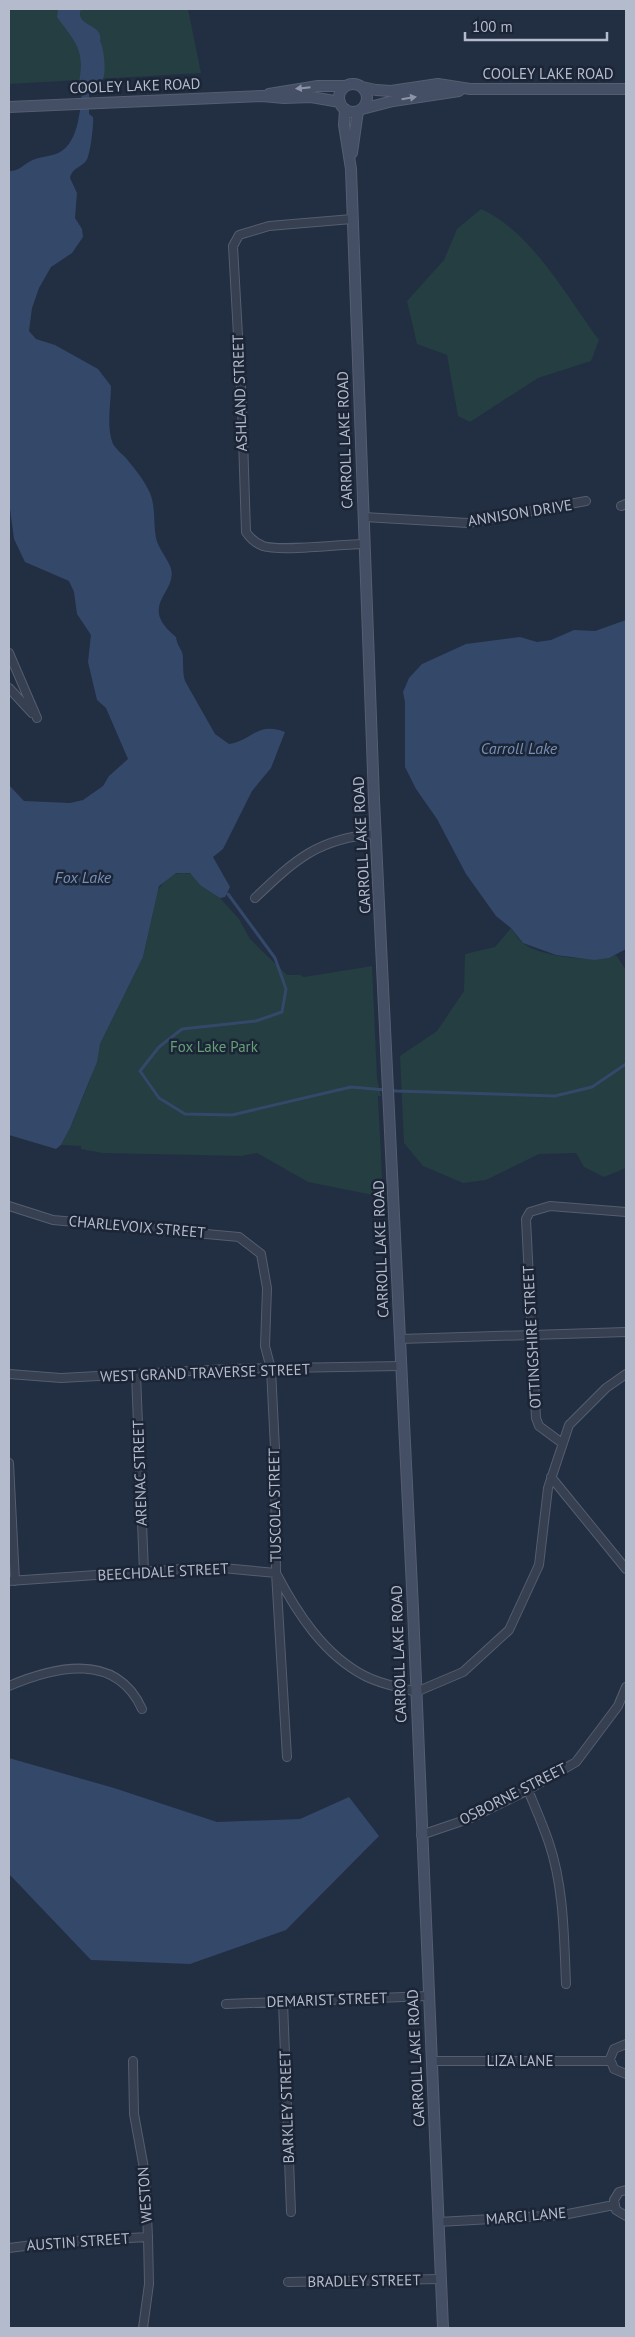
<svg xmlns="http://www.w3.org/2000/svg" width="635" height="2337" viewBox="0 0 635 2337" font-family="'PT Sans',sans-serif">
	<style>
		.green { fill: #243e42 }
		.water { fill: #34486a }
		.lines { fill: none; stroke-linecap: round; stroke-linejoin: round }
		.stream { stroke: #34486a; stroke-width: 3 }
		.street-casing { stroke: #545e6f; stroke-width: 10 }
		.secondary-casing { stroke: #545e6f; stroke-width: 12 }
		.street { stroke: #374051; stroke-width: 8 }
		.secondary { stroke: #444f65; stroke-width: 10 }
		.oneway { fill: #8c95a8 }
		.labels { text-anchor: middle; stroke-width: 5; stroke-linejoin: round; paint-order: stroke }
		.street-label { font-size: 15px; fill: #b3bbcc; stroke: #1b2536 }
		.park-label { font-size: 15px; fill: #679f77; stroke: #1b2536 }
		.water-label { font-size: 16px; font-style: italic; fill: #778fb6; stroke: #1b2536 }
	</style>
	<rect width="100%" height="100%" fill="#222e42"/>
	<path class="green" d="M9 9H188L201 73 9 84Z
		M481 209C531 231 567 297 599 340L591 361 538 378 470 422 458 416 447 355 417 344 407 301 444 260 457 229Z
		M184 873 193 874 201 886 220 898 239 919 250 939 287 975H300L304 977 372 966 377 1078 381 1096H378L383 1197 308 1182 257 1153 241 1156 103 1153 81 1149V1146L61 1145 70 1128 90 1080 100 1044 143 957 158 890 166 879 174 874Z
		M511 928C515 933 518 939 523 943 540 957 596 963 616 955L626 970V1168L604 1177 584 1167 576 1153 539 1154 486 1180 463 1183 423 1166 404 1143 400 1056 437 1031 464 991 465 954 495 947Z"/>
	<path class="water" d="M58 9H81C74 27 104 23 100 41 104 47 107 75 102 81 98 86 92 87 89 92V114L93 117C94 124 90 157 86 161 79 169 73 167 70 178L77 193 75 218 82 229 83 237 72 253 51 267 39 288 32 308 29 331 36 339 55 345 98 369 111 386C111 404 106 427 113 444 116 449 122 454 126 458 135 469 144 480 150 493 156 508 153 523 156 538 158 547 166 557 170 566 181 592 135 604 176 637 177 644 179 646 182 652 184 658 182 672 185 681L215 734 229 744C252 741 257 721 285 732L271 768 252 791 223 849 213 857 230 887 225 897 220 898 201 886 190 873H176L159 886 143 957 100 1044 97 1062 70 1128 61 1145 56 1149 9 1135V785L24 801 70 803 83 800 103 786 109 776 128 759 106 708 97 700 88 662 91 635 77 614 74 592 69 581 25 562 14 539 9 501V171C19 171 22 166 29 162 37 157 47 157 56 154 78 146 80 112 82 92L78 87C86 51 77 44 57 17Z
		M626 620V949L609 958 594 960 556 955 523 943 511 928 496 916 466 874 437 819 416 789 405 767V702L403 692 409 678 422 664 466 644 520 637 537 642 551 640 574 630 595 631Z
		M9 1758 114 1788 217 1822 300 1819 349 1797 379 1836 286 1930 190 1964 91 1960 9 1874Z"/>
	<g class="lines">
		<path class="stream" d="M228 894 275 958 286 989 282 1012 256 1021 182 1029 159 1047 140 1071 159 1098 185 1114 232 1115 351 1087 397 1091 555 1096 592 1087 626 1064"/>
		<g class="street-casing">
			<path id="street" d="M352 219 269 226 239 235 233 246 242 407 246 532C250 538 255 543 263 546 281 552 342 544 365 544
				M621 506 626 504
				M364 517 468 523 586 501
				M9 653 37 718
				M9 688 32 713
				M255 898C295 860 318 838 376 834
				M9 1206 53 1220 239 1237 261 1254 267 1288 265 1346 271 1369 275 1449 276 1573 287 1757
				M400 1339 626 1332
				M9 1374 61 1378 228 1369 401 1366
				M136 1374 144 1572
				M562 1443 539 1426 536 1418 526 1219 530 1212 550 1206 626 1212
				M9 1463 15 1581
				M551 1477 626 1569
				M9 1581 212 1567 276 1573C297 1613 324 1655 365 1676 380 1684 399 1687 416 1692L463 1672 509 1630 539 1565 548 1488 569 1425 606 1388 626 1374
				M9 1686C56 1666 116 1652 142 1709
				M528 1790C535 1807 543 1825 549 1843 564 1887 564 1938 566 1984
				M421 1835 471 1818 528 1790 576 1762 618 1706 626 1687
				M283 2002 291 2212
				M226 2004 428 1996
				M626 2044 614 2049 610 2059 614 2069 626 2074
				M133 2061 134 2114 145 2174 148 2237 149 2284 143 2328
				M431 2061H610
				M626 2190 619 2192 614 2200 616 2210 626 2216
				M438 2222 563 2215 614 2205
				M9 2248 57 2242 148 2237
				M288 2282 440 2279"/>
		</g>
		<g class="secondary-casing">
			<path id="secondary" d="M339 98a14 14 0 1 1 28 0a14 14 0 1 1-28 0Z
				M362 87 376 90 391 91 438 84 470 89H626
				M269 94 318 86H345
				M9 107 262 96 284 98 311 97 340 102
				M345 109 344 125 351 169 374 800 413 1609 443 2328
				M362 109 393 101 459 91
				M352 153 358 111"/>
		</g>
		<use href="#street" class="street"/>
		<use href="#secondary" class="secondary"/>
	</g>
	<defs><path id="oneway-solid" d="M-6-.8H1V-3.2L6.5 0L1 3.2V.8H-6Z" transform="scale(1.25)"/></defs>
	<g class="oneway">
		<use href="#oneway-solid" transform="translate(303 88) rotate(174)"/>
		<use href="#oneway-solid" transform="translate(409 98) rotate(-9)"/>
	</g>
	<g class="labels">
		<g class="street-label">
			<text x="548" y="79">COOLEY LAKE ROAD</text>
			<text transform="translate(135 86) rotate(-2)" y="5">COOLEY LAKE ROAD</text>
			<text transform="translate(240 393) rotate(-92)" y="5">ASHLAND STREET</text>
			<text transform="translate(345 440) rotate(-92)" y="5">CARROLL LAKE ROAD</text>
			<text transform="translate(520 513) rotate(-9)" y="5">ANNISON DRIVE</text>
			<text transform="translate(362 845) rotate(-93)" y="5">CARROLL LAKE ROAD</text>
			<text transform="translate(137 1227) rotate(5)" y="5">CHARLEVOIX STREET</text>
			<text transform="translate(381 1249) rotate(-92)" y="5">CARROLL LAKE ROAD</text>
			<text transform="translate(532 1337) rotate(-93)" y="5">OTTINGSHIRE STREET</text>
			<text transform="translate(205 1373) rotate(-2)" y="5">WEST GRAND TRAVERSE STREET</text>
			<text transform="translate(140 1473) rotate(-92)" y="5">ARENAC STREET</text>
			<text transform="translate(275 1505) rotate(-91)" y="5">TUSCOLA STREET</text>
			<text transform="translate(163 1572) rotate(-3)" y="5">BEECHDALE STREET</text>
			<text transform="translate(399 1654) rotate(-92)" y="5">CARROLL LAKE ROAD</text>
			<text transform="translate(513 1794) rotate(-27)" y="5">OSBORNE STREET</text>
			<text transform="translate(327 2000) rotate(-2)" y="5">DEMARIST STREET</text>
			<text transform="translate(416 2058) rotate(-93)" y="5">CARROLL LAKE ROAD</text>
			<text x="520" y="2066">LIZA LANE</text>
			<text transform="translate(287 2107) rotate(-92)" y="5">BARKLEY STREET</text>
			<text transform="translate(145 2195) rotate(-94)" y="5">WESTON</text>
			<text transform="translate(526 2216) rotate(-5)" y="5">MARCI LANE</text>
			<text transform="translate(78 2242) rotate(-4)" y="5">AUSTIN STREET</text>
			<text transform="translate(364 2281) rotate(-1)" y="5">BRADLEY STREET</text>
		</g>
		<g class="park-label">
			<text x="214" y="1052">Fox Lake Park</text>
		</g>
		<g class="water-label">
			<text x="519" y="754">Carroll Lake</text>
			<text x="83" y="883">Fox Lake</text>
		</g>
	</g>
	<rect width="635" height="2337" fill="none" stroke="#b3bbcc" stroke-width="20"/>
	<path d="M465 32v8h142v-8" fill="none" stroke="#b3bbcc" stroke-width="2.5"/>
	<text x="472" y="32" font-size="15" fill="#b3bbcc" stroke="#1b2536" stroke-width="4" paint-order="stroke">100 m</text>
</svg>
